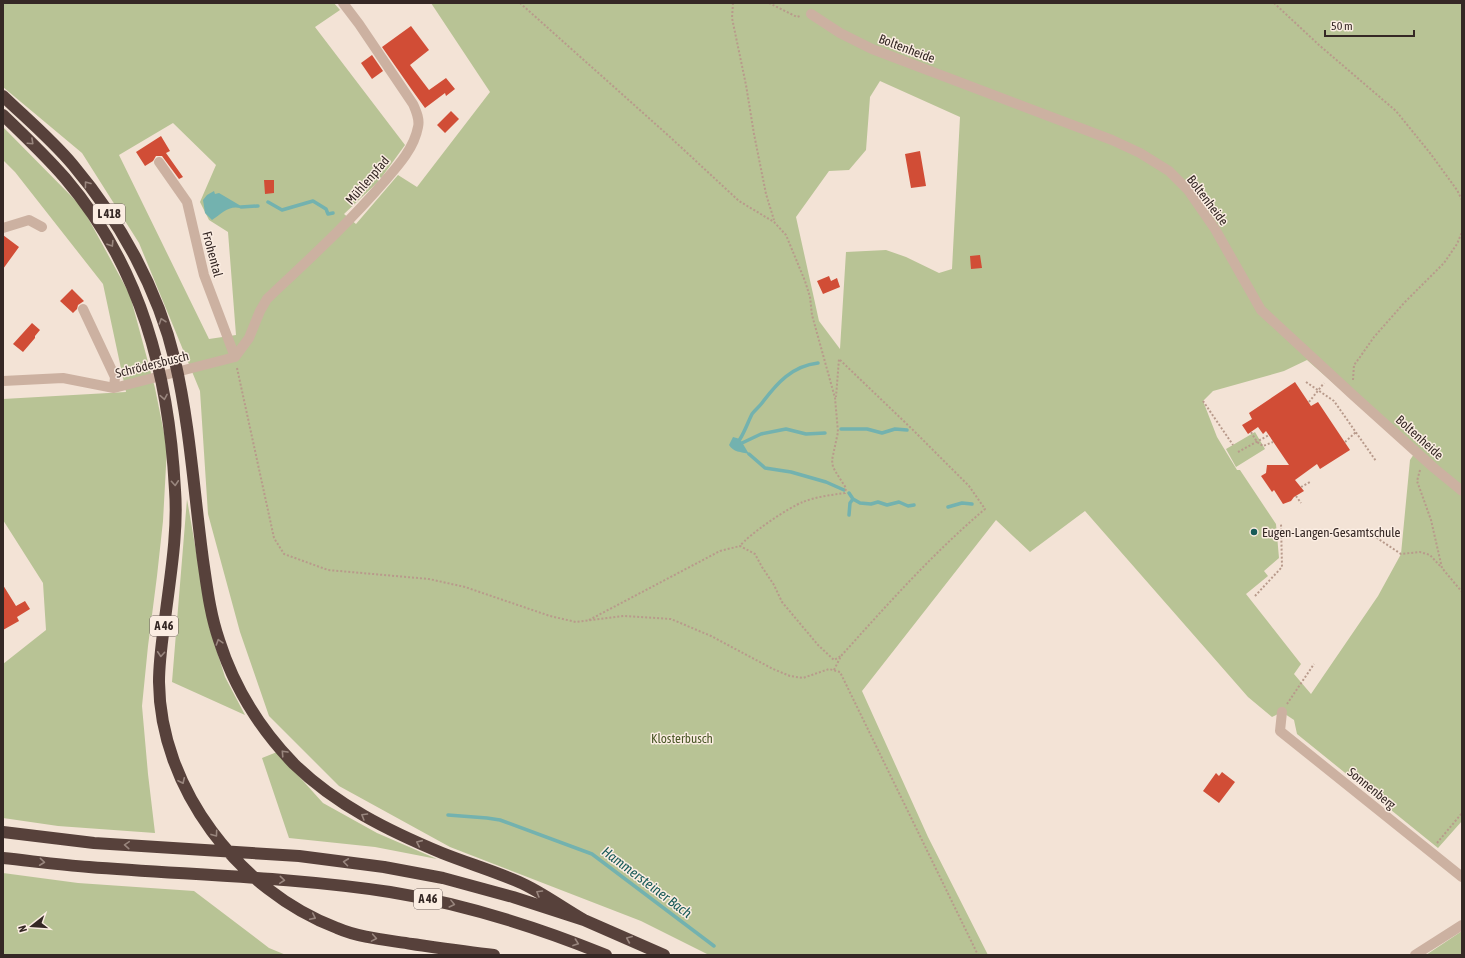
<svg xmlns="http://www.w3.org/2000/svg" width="1465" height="958" viewBox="0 0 1465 958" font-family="'Asap Condensed',sans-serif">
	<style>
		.green { fill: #b8c395; fill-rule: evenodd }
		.water { fill: #73b2af }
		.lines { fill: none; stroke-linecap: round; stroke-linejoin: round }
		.stream { stroke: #73b2af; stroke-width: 3.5 }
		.building { fill: #d14d36 }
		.path { stroke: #b89a8b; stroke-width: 2; stroke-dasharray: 2 2; stroke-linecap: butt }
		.minor { stroke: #ccb1a1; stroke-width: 10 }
		.highway { stroke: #57413b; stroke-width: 12 }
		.oneway { stroke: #99867e }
		.poi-dot { fill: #175a58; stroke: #fbede2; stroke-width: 1.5 }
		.labels { text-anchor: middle; stroke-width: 3; stroke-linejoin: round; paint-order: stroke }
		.shield { fill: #fbede2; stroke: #70635e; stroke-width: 1 }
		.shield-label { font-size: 12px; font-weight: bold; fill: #352825 }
		.street-label { font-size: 13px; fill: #352825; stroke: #fbede2 }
		.poi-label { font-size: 13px; fill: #352825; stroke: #fbede2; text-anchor: start }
		.park-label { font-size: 13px; fill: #495626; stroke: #fbede2 }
		.water-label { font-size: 14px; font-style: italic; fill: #175a58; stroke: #fbede2 }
	</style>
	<rect width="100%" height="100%" fill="#f3e3d6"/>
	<path class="green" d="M3 3H334L340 10 315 27 405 145 379 181 344 214 356 224 398 175 417 187 490 92 431 3H1462V821L1438 848 1297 734 1294 720 1282 712 1272 717 1248 697 1085 511 1030 552 996 520 862 691 928 837 988 955H709L641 921 450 847 339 786 269 716 240 632 208 514 200 391 139 243 82 153 3 87ZM880 81 960 117 952 269 939 273 906 257 886 250 846 252 840 349 819 321 796 217 829 171 849 170 866 150 870 97ZM173 123 216 165 200 202 209 220 228 232 236 335 209 339 119 155ZM1307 360 1414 454 1410 460 1401 554 1378 596 1311 694 1294 674 1301 664 1246 594 1268 576 1264 571 1279 558 1276 524 1240 470H1237L1217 437 1203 401 1213 391 1284 371Z
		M3 127 82 207 130 295 155 388 167 448 163 521 157 576 148 646 142 706 148 774 155 833 58 826 3 818V664L46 630 43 583 3 520V399L126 392 103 284 15 172 3 160Z
		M1255 432 1265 449 1236 467 1226 449Z
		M187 499 209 626 225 677 245 715 172 682Z
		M277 752 323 803 377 833 437 859 375 847 289 838 262 758Z
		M3 873 78 883 194 891 269 948 286 955H3Z
		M1462 931V955H1426Z"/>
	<path class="water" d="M214 191 215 194 219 193 241 206 240 208C229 205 221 214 212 220L205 213 203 200 207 195Z
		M733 437 740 439 749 454C741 452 733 452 729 445Z"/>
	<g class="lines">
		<path class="stream" d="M268 202 282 210 313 201 326 209 328 214 333 213
			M241 207 258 206
			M841 429H867L882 433 895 429 907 430
			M740 439C745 431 748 422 752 414 755 410 759 407 762 403 777 383 792 366 818 363
			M742 443 761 434 786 429 806 434 825 433
			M749 454 765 468 791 472 826 482 844 490
			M849 493 853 499 860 503 871 504 878 502 887 505 899 502 908 506 914 505
			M948 507 962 503 972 504
			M849 515 850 503 853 499
			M448 815 487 818 500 820 592 854 714 946"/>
	</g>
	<path class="building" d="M411 26 429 50 410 65 429 90 446 78 455 89 446 96 445 93 425 108 412 90 382 47Z
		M372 55 383 71 372 79 361 63Z
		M451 111 459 119 445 133 437 125Z
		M161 136 170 151 166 153 183 177 179 179 162 156H156L153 161 145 166 136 152Z
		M920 151 926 186 911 188 905 154Z
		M264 180H274V193L265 194Z
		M3 235 19 247 3 269Z
		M980 255 982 268 971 269 970 256Z
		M829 276 831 281 837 278 840 287 823 294 817 281Z
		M72 289 84 301 78 305 77 309 73 313 60 301Z
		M32 323 40 330 35 336V338L23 352 13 344Z
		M1295 382 1311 406 1318 402 1350 450 1320 469 1317 464 1295 480 1304 491 1294 497 1291 501 1283 504 1274 490 1272 492 1261 476 1266 473 1267 465H1289L1266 431 1263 434 1258 427 1248 434 1242 425 1252 419 1249 413Z
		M3 585 16 606 25 601 30 609 17 617 19 621 3 630Z
		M1222 772 1235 782 1219 803 1203 791 1216 773 1219 776Z"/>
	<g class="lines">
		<path class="path" d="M520 3 670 137 739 201 774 222 786 235 805 281 810 297 812 315 835 398 838 432 832 460 833 467 837 474 846 488 845 493C831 495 815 497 803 502 789 507 748 535 740 546L755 554 762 567 774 585 782 602 818 645 834 660 841 656
			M733 3 732 18 746 85 754 134 766 194 774 220
			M769 3 797 17 800 16
			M1274 3 1319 45 1396 111 1430 153 1457 190 1462 200
			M237 368 274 538 284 554 328 570 429 579 465 587 550 616 576 622 624 616 671 619 711 636 773 669 790 676 803 678 829 669 840 672 978 955
			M1353 380 1354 365 1360 357 1374 337 1404 303 1444 263 1457 244 1462 232
			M1306 382 1334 401 1376 461
			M1203 401 1233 445
			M1309 402 1324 383
			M1251 432 1257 442 1263 446 1273 442
			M1345 442 1356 432
			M1238 452 1269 435
			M1420 470 1417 481 1431 520 1442 568 1462 592
			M1301 487 1310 482
			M1296 496 1301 503
			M1346 531 1368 532 1401 554 1420 552 1430 555 1441 567
			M1255 596 1282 567 1281 523
			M589 620 720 551 740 546
			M834 670 841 656C887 605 932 554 985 509L969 486 912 429 839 359 836 397
			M1287 704 1314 664
			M1437 843 1462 813"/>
		<path class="minor" d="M811 14 840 33 872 49 1112 140 1140 153 1169 171 1188 190 1215 229 1261 310 1353 395 1434 468 1462 491
			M159 162 187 202 204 275 235 357
			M3 228 29 220 42 227
			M83 309 115 377 114 388
			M235 357 249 338 260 311 267 299C306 262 347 225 383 183 397 167 414 149 418 127 420 119 416 111 413 104L359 24 343 3
			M3 381 63 378 114 388 235 357
			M1282 712 1280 731 1462 877
			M1415 955 1462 925"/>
		<path class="highway" d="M3 96C26 118 52 140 73 165 120 221 158 289 175 361 190 426 194 493 203 560 207 587 210 614 219 640 234 687 260 729 294 764 336 805 389 831 442 853 467 863 494 871 519 882 540 891 563 908 584 920
			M3 115C25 136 46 156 65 178 141 267 169 375 175 490 178 529 171 572 166 611 163 635 159 658 159 682 160 788 239 891 337 928 360 938 387 940 412 944 440 948 467 952 494 955
			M3 832 94 843 299 856 384 867 443 878 513 897 584 920 664 955
			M3 858C32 861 60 865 89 867 190 875 291 877 390 892 465 904 537 927 606 955"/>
	</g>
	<defs><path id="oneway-chevron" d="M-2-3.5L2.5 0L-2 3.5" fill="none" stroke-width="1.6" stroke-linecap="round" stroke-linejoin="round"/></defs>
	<g class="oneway">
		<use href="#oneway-chevron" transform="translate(31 142) rotate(43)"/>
		<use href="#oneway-chevron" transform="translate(87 184) rotate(-127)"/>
		<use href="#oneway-chevron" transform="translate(111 244) rotate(58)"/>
		<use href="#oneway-chevron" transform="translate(162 321) rotate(-109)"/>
		<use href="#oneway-chevron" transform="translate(164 397) rotate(80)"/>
		<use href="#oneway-chevron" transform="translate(175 483) rotate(86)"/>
		<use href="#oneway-chevron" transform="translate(219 642) rotate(-108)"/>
		<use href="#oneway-chevron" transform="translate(161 654) rotate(94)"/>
		<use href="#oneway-chevron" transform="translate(284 753) rotate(-133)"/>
		<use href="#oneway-chevron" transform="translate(182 781) rotate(65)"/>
		<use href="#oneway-chevron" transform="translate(364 816) rotate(-149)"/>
		<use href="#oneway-chevron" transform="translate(215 834) rotate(54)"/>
		<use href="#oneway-chevron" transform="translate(419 843) rotate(-156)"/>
		<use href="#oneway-chevron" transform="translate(127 845) rotate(-176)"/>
		<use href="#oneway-chevron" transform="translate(42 862) rotate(6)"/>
		<use href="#oneway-chevron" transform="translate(346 862) rotate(-173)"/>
		<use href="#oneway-chevron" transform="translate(282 880) rotate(5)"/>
		<use href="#oneway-chevron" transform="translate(539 893) rotate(-149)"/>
		<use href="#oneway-chevron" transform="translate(452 904) rotate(14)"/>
		<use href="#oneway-chevron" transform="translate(313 917) rotate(26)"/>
		<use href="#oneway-chevron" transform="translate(374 938) rotate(10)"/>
		<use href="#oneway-chevron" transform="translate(629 939) rotate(-157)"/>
		<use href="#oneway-chevron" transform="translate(576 943) rotate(20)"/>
	</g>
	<circle class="poi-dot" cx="1254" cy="532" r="4"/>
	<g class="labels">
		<g class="shield">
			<rect x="93" y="204" width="32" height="20" rx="3"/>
			<rect x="150" y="616" width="28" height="20" rx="3"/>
			<rect x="414" y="889" width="28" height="20" rx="3"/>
		</g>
		<g class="shield-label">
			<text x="109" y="218">L 418</text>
			<text x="164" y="630">A 46</text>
			<text x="428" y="903">A 46</text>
		</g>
		<g class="street-label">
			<text transform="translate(907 48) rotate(21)" y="5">Boltenheide</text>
			<text transform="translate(367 180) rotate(-49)" y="5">Mühlenpfad</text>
			<text transform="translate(1208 200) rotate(53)" y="5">Boltenheide</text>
			<text transform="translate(213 254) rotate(75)" y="5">Frohental</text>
			<text transform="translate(152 364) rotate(-14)" y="5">Schrödersbusch</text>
			<text transform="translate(1420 437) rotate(42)" y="5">Boltenheide</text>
			<text transform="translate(1372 788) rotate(39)" y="5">Sonnenberg</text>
		</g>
		<g class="poi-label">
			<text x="1262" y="537">Eugen-Langen-Gesamtschule</text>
		</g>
		<g class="park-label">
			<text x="682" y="743">Klosterbusch</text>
		</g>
		<g class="water-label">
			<text transform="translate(647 882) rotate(37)" y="5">Hammersteiner Bach</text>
		</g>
	</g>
	<rect width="1465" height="958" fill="none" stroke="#352825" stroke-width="8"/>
	<g transform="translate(32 926) rotate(253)" stroke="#fbede2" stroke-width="3" paint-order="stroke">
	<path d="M0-3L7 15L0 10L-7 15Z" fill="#352825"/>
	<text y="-6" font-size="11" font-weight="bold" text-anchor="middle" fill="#352825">N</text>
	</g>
	<path d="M1325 30v6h89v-6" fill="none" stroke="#352825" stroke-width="2"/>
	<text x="1331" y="30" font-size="12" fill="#352825" stroke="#fbede2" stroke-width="3" paint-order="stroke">50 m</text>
</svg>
